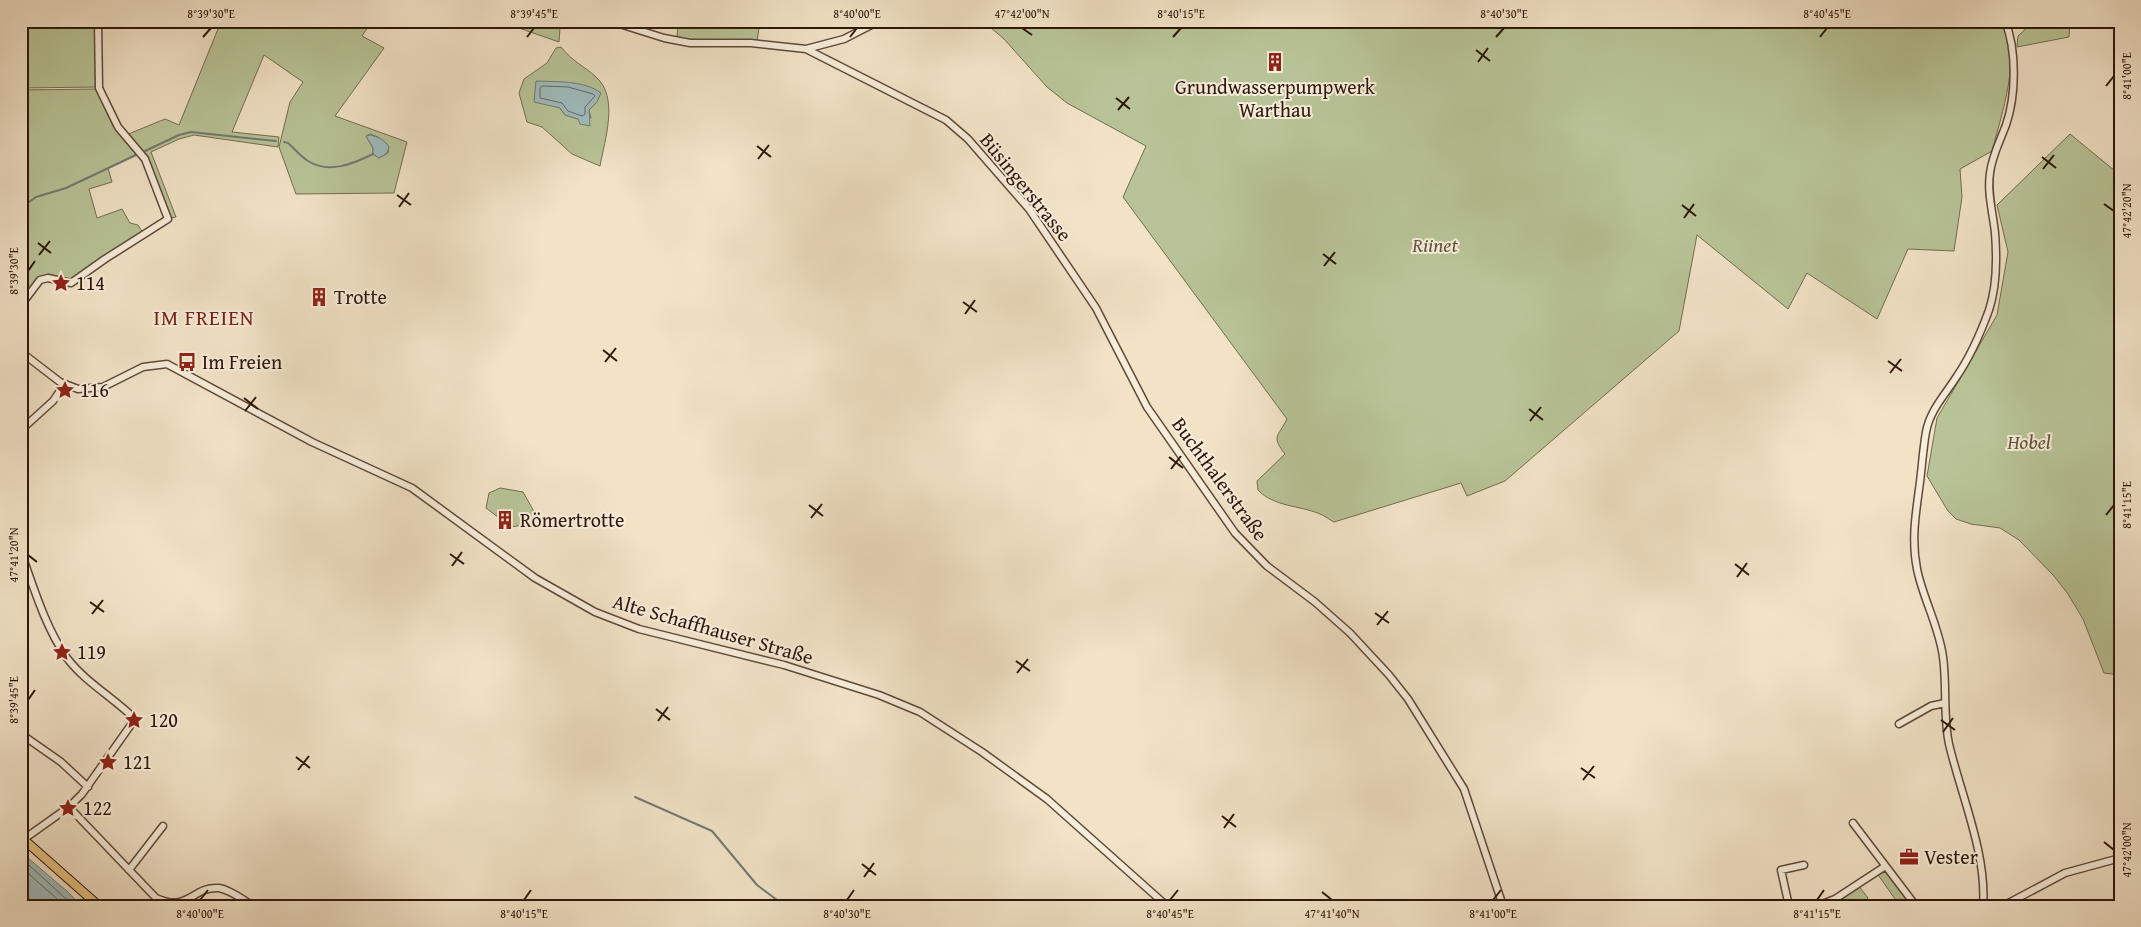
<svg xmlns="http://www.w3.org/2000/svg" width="2141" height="927" viewBox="0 0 2141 927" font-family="'Gentium Book Plus',serif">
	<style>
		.green { fill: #b8c497; stroke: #736d50; fill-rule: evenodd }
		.water { fill: #9fbcbe; stroke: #727a76 }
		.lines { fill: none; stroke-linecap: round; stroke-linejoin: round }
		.shore { stroke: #666964; stroke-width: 1 }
		.stream { stroke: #727a76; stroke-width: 2 }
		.minor-casing { stroke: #5f4939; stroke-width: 9 }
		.major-casing { stroke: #2e160a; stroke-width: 10 }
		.minor { stroke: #f7eddb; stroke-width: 6 }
		.major { stroke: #e9c284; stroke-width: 8 }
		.ticks { fill: none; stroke: #2e160a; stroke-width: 2 }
		.labels { text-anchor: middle; stroke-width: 4; stroke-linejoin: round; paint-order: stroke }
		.poi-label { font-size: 20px; fill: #2e160a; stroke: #f7eddb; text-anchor: start }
		.street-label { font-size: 20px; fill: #2e160a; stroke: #f7eddb }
		.park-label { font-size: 20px; font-style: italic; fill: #5e533b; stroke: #f7eddb }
		.neighbourhood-label { font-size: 21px; letter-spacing: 1px; fill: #7a1f14; stroke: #f7eddb }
		.neatline { fill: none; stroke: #2e160a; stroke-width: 2 }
		.ticks-label { font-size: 12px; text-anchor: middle; fill: #2e160a }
	</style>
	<rect width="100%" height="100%" fill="#f2e3c7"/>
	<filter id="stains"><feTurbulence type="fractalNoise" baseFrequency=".004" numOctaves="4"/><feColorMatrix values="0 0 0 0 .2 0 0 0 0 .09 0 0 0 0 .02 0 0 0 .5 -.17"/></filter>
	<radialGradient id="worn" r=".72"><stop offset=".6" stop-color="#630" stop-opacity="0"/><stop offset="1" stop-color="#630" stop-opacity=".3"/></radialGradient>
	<path class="green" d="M21 21H95L98 87 21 88Z
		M218 21H372L362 36 384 48 335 116 407 142 394 193 296 194 279 147 290 102 303 82 264 55 232 132 279 137 278 147 194 135 179 139 151 152 176 217 170 218 145 154 126 135 165 119 179 125 220 24ZM370 134 378 137 389 147 388 153 379 158 373 154V148L366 136Z
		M499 21H542L560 28 559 42Z
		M678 21H760L757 42H690L677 39Z
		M983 21H2004C2021 59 2002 113 1992 151L1960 169 1962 197 1954 251 1908 249 1877 319 1807 273 1788 309 1697 235 1679 331 1505 481 1467 496 1461 483 1334 522C1330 520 1325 516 1320 514 1299 505 1274 507 1258 490L1257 481 1285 454C1271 436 1278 437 1287 419L1123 197 1146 146 1067 103 1047 87 1004 39Z
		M2022 21H2070L2069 37 2017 47 2018 36 2031 24Z
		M561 47C574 63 583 65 596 77 619 97 605 139 600 166L572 154 542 127 527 122 519 93 524 79 547 63 556 48ZM597 102 589 110 591 118 578 119 565 115 560 108Z
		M99 89 115 126 139 153 108 168 112 182 89 189 97 218 122 209 130 223 138 225 143 233 72 280 39 278 21 302V90Z
		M2070 134 2120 175V675L2104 673 2083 619 2068 594 2054 576 2019 540 2000 528 1971 524 1956 519 1948 511 1927 476 1937 418 1997 315 2008 252 1997 205Z
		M500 488 523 492 536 515 530 524 511 527 486 508 489 493Z
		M1884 867 1916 906H1900L1876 872Z
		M1858 885 1868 898 1860 906H1844L1840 898Z"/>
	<path class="water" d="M536 81C556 82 584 80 601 93L597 102 589 110 590 126 580 124 578 119 565 115 560 108 534 102Z
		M370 135C378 137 384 139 389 147L387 153 379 158 373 154V148L366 136Z
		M21 852 69 893 81 906H21Z"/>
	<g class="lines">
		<path class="shore" d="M543 86 568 87 593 94 595 96 585 107V114L582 116 568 111 562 103 540 98V88Z
			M21 858 74 906
			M21 867 65 906"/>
		<path class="stream" d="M284 142 288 143C294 148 301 157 308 161 329 174 353 164 373 154
			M145 151 179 135 191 132 276 141
			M22 207 36 197 66 188 136 155
			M635 797 712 831 757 885 777 900
			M782 903 791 906"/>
		<g class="minor-casing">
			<path id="minor" d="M610 21 664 38 690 43H751L806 49 946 120 968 139 1029 209 1096 308 1147 407 1235 533 1267 566 1315 602 1350 633 1389 675 1408 699 1464 789 1503 906
				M806 49 844 39 879 21
				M21 305 40 280 48 278 71 283 105 259 168 219 145 159 118 127 99 88 98 21
				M21 352 60 382 78 389 103 387 143 367 167 364 312 442 412 488 535 578 595 612 639 629 784 665 879 695 920 712 982 752 1047 799 1167 906
				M21 430 53 401 64 385
				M21 552C33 586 46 629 67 658 85 682 114 698 135 719L82 794 69 807 24 839
				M1899 724 1931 706 1945 703
				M21 734 61 762 88 787
				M69 807 156 898C189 913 192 886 219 888 231 890 243 900 254 906
				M1853 823 1916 906
				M129 870 163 826
				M1835 899 1842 906
				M1789 906 1781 870 1804 865
				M1817 906 1835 899 1884 867
				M1983 906C1987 854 1961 795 1949 744 1943 716 1947 686 1943 657 1939 626 1923 599 1917 569 1911 539 1916 512 1920 482 1922 466 1923 449 1926 432 1930 410 1945 395 1957 376 1970 357 1981 332 1989 310 1997 286 1997 258 1995 233 1993 213 1987 193 1990 173 1992 156 2000 141 2006 125 2016 96 2017 50 2005 21
				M2003 906 2065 873 2120 858"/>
		</g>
		<g class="major-casing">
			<path id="major" d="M21 837 99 906"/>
		</g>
		<use href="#minor" class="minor"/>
		<use href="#major" class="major"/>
	</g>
	<path class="ticks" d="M1022 28 1032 35M203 37 211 28M527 37 534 28M850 37 857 28M1173 37 1181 28M1496 37 1504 28M1820 37 1827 28M1476 50 1490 61M1478 62 1488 48M2106 86 2114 76M1116 98 1130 109M1118 110 1129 97M757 146 771 157M2042 157 2056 168M758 159 769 145M2043 169 2054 155M397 195 411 205M2104 204 2114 211M1682 205 1696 216M399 207 409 193M1684 218 1694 204M38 243 51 253M1323 254 1336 264M39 255 50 241M1324 266 1335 252M28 271 35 261M963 302 977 312M965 314 975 300M603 350 617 361M1888 361 1902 371M605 362 616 348M1890 373 1901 359M244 398 258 409M1529 409 1543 420M245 411 256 397M1530 421 1541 407M1169 457 1183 468M1171 469 1181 456M809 505 823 516M2106 515 2114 505M811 518 822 504M450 554 464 564M28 555 37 562M1735 564 1749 575M452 566 462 552M1737 577 1747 563M90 602 104 612M1375 613 1389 623M92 614 103 600M1377 625 1388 611M1016 661 1030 671M1017 673 1028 659M28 700 35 690M656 709 670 720M1941 720 1955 730M658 721 668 707M1943 732 1953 718M296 757 310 768M1581 768 1595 778M298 770 309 756M1583 780 1594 766M1222 816 1236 827M1224 828 1234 814M2104 842 2114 850M862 864 876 875M864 877 874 863M1322 892 1332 900M200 900 208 890M524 900 531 890M847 900 854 890M1170 900 1178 890M1493 900 1501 890M1817 900 1824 890"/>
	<defs>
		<g id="building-bare" transform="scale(1.5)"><path d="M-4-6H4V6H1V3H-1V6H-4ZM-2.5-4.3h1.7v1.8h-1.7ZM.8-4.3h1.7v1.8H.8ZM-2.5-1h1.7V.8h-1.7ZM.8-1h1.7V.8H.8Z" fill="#8f2418" stroke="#f7eddb" stroke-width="2.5" paint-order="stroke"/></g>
		<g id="sight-bare" transform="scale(1.5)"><path d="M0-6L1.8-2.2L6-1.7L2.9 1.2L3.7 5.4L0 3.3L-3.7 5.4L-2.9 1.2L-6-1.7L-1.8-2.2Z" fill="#8f2418" stroke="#f7eddb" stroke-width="2.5" paint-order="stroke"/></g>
		<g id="bus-bare" transform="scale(1.5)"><path d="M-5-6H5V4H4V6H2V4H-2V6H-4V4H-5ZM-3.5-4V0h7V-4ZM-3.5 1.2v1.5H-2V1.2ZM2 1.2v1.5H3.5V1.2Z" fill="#8f2418" stroke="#f7eddb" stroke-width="2.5" paint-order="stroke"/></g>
		<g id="office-bare" transform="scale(1.5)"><path d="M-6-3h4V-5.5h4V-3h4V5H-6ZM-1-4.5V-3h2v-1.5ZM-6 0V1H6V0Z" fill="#8f2418" stroke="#f7eddb" stroke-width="2.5" paint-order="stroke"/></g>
	</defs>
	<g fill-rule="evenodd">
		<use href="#building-bare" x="1275" y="62"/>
		<use href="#sight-bare" x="61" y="283"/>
		<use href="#building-bare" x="319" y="297"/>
		<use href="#bus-bare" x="187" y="362"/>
		<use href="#sight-bare" x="65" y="390"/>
		<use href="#building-bare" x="505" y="520"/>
		<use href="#sight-bare" x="62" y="652"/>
		<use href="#sight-bare" x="134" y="720"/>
		<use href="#sight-bare" x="108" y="762"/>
		<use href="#sight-bare" x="68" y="808"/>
		<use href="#office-bare" x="1909" y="857"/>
	</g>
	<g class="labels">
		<g class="poi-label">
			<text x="1275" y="94" text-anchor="middle">Grundwasserpumpwerk<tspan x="1275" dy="23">Warthau</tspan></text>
			<text x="76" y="290">114</text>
			<text x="334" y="304">Trotte</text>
			<text x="202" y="369">Im Freien</text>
			<text x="80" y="397">116</text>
			<text x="520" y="527">Römertrotte</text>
			<text x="77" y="659">119</text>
			<text x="149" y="727">120</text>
			<text x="123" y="769">121</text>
			<text x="83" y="815">122</text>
			<text x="1924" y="864">Vester</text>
		</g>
		<g class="street-label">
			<text transform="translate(1026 187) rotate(51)" y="7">Büsingerstrasse</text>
			<text transform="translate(1220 479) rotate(54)" y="7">Buchthalerstraße</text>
			<text transform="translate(713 629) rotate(16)" y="7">Alte Schaffhauser Straße</text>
		</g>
		<g class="park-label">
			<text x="1435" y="252">Riinet</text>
			<text x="2029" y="449">Hobel</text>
		</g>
		<g class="neighbourhood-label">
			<text x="204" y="325">IM FREIEN</text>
		</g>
	</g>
	<rect width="2141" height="927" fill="none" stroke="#f2e3c7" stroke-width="55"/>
	<rect x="28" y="28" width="2086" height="872" class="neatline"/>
	<g class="ticks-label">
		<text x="211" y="18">8°39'30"E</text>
		<text x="534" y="18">8°39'45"E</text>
		<text x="857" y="18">8°40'00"E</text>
		<text x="1022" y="18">47°42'00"N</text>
		<text x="1181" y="18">8°40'15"E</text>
		<text x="1504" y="18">8°40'30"E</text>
		<text x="1827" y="18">8°40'45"E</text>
		<text transform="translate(2127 76) rotate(-90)" y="4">8°41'00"E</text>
		<text transform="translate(2127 211) rotate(-90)" y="4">47°42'20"N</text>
		<text transform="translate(14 271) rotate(-90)" y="4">8°39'30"E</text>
		<text transform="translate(2127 505) rotate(-90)" y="4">8°41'15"E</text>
		<text transform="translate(14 555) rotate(-90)" y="4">47°41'20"N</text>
		<text transform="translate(14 700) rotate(-90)" y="4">8°39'45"E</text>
		<text transform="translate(2127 850) rotate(-90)" y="4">47°42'00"N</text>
		<text x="200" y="918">8°40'00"E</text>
		<text x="524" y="918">8°40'15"E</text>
		<text x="847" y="918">8°40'30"E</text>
		<text x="1170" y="918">8°40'45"E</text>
		<text x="1332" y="918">47°41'40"N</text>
		<text x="1493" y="918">8°41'00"E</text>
		<text x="1817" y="918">8°41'15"E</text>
	</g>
	<rect width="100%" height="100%" filter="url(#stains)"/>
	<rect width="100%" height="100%" fill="url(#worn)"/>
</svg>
